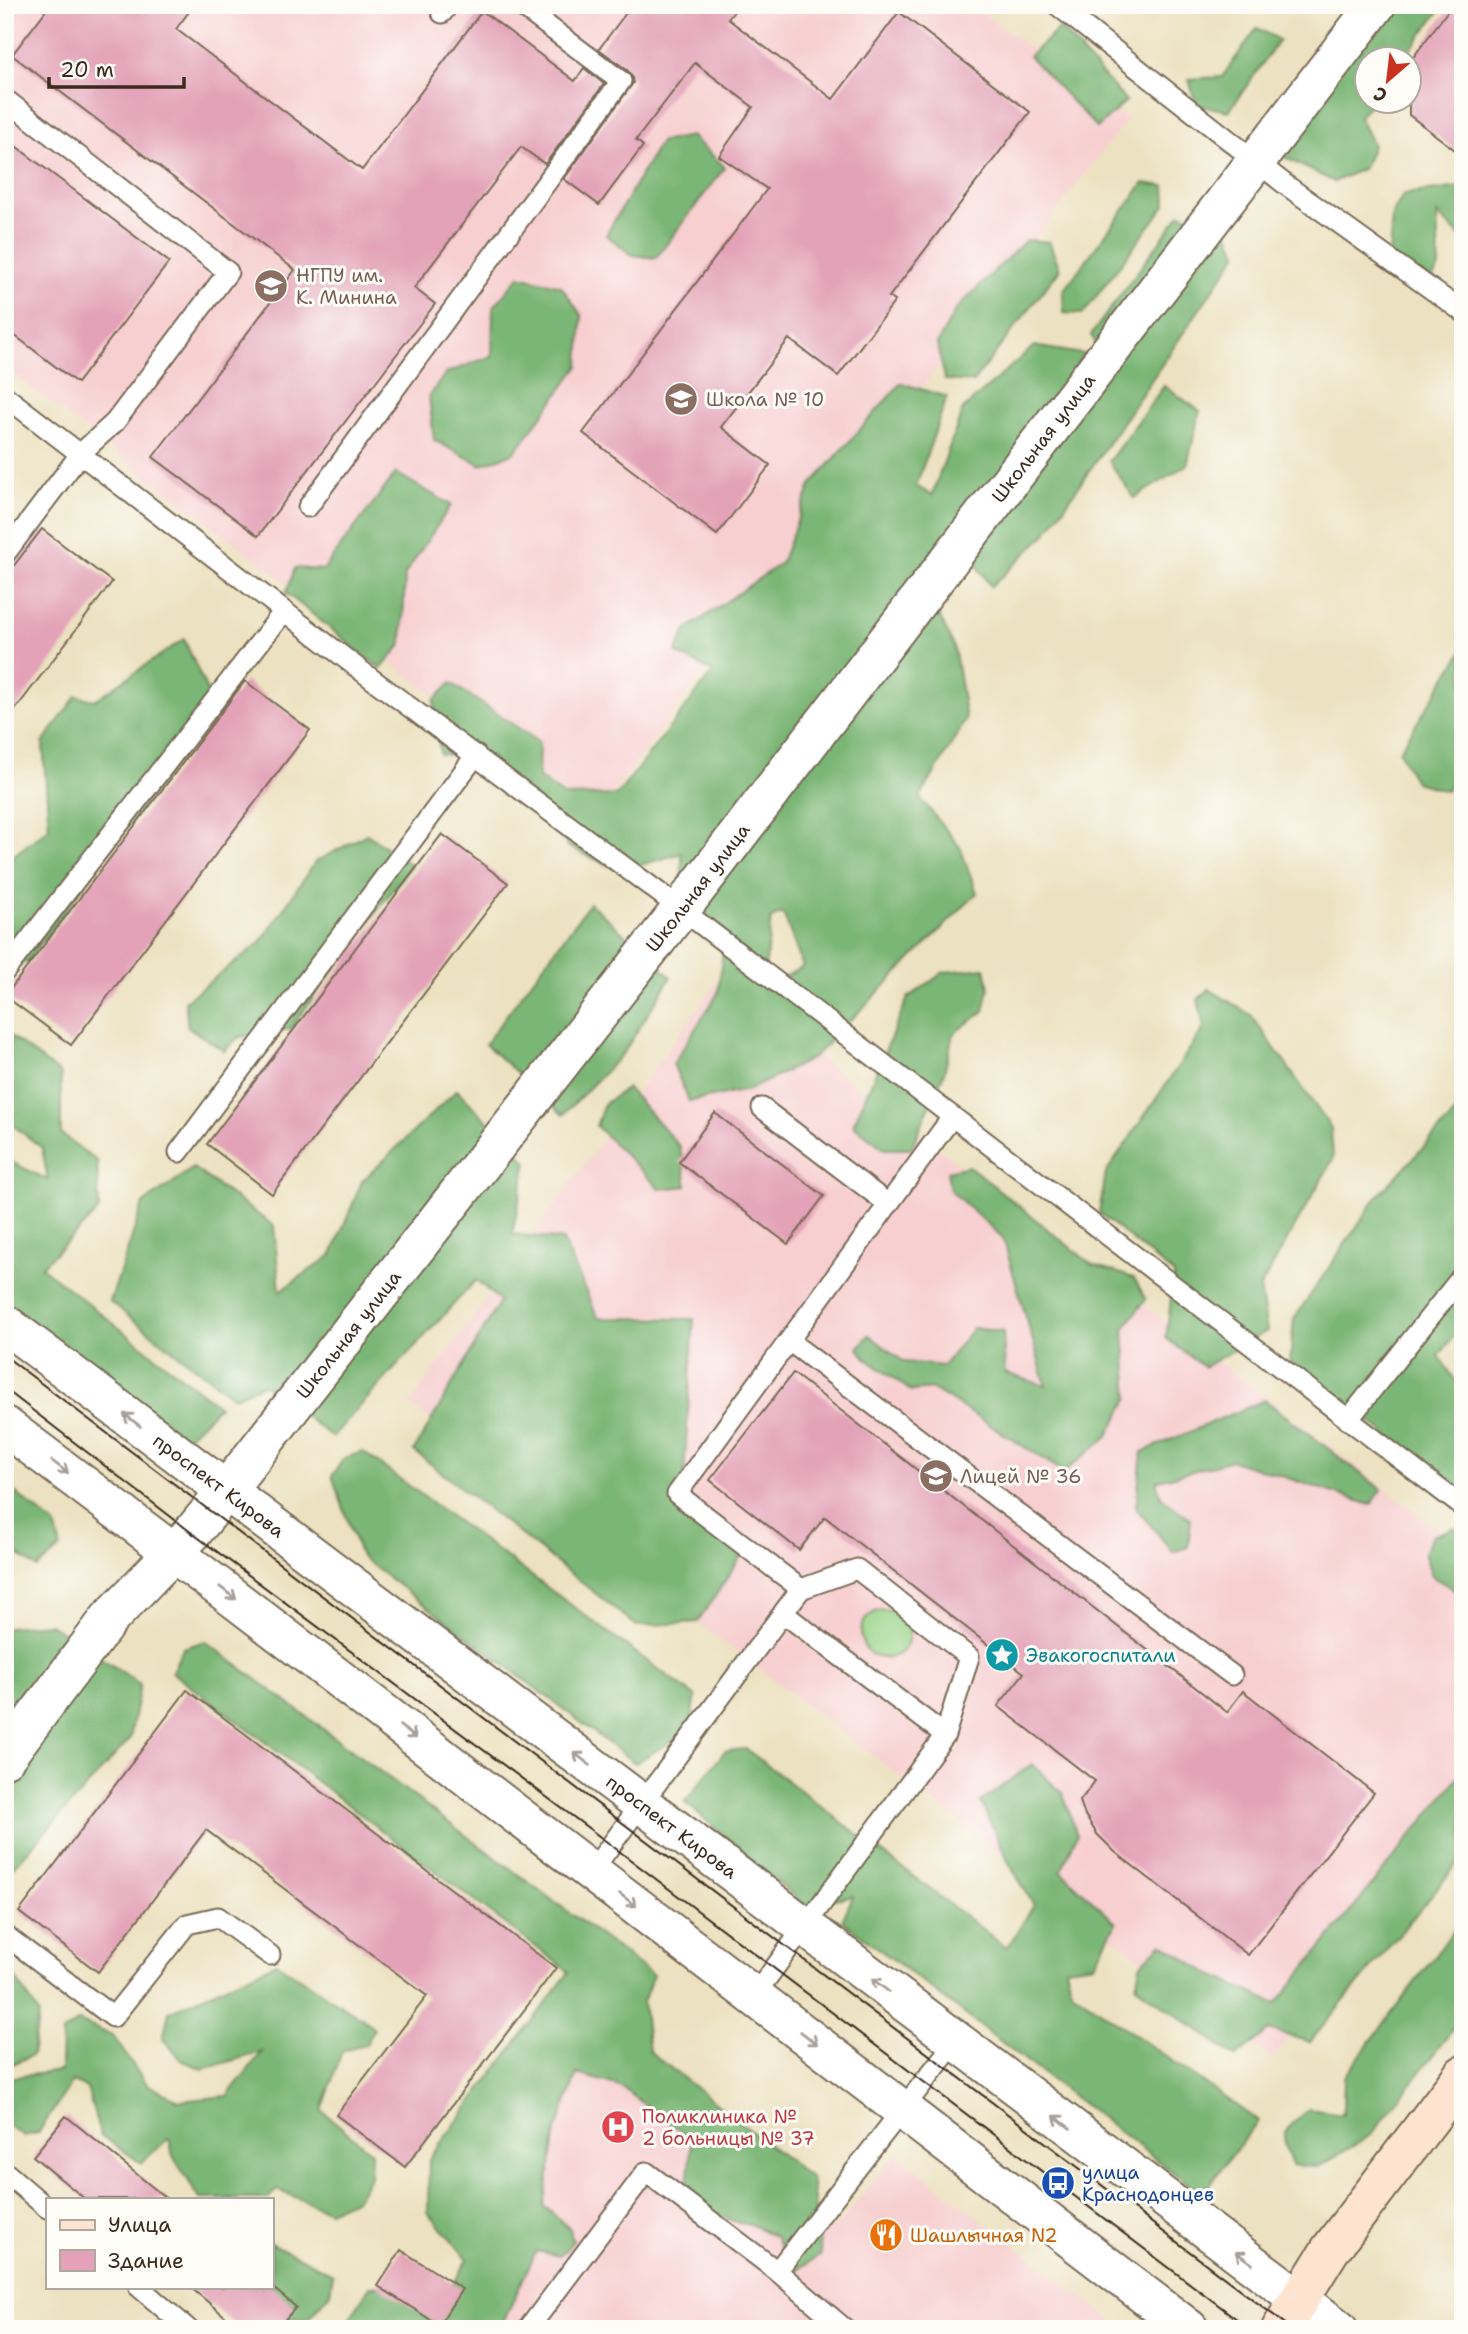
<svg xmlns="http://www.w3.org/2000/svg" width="1468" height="2334" viewBox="0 0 1468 2334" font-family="'Shantell Sans',sans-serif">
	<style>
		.built { fill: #f7cfd0; fill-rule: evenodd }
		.green { fill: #99d489; stroke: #6a7f54; stroke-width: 2 }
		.forest { fill: #7ab675; stroke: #5a704a; stroke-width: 2; fill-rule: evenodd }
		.building { fill: #e3a2b7 }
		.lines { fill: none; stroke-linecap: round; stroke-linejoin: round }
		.service-casing { stroke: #796a57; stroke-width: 23 }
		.minor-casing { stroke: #796a57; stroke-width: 42 }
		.tertiary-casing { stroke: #796a57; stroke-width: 42 }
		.secondary-casing { stroke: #796a57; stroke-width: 42 }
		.service { stroke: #fff; stroke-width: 19 }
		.minor { stroke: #fff; stroke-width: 38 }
		.tertiary { stroke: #fff; stroke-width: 38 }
		.secondary { stroke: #fde4d1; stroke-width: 38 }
		.tram { stroke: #3b2a1e; stroke-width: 2 }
		.oneway { stroke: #a79f9a }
		.labels { text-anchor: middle; stroke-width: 6; stroke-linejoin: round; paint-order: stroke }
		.education-label { font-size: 19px; fill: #785e54; stroke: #fdfcf7; text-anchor: start }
		.street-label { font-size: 19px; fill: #3b2a1e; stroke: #fdfcf7 }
		.culture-label { font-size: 19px; fill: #0d838f; stroke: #fdfcf7; text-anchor: start }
		.health-label { font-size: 19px; fill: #be3a42; stroke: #fdfcf7; text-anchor: start }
		.transit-label { font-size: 19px; fill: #164399; stroke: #fdfcf7; text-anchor: start }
		.food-label { font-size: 19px; fill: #c56008; stroke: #fdfcf7; text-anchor: start }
	</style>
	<rect width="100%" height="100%" fill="#fdfcf7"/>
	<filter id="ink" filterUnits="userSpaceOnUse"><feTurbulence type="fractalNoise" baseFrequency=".0143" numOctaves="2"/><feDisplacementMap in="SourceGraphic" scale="14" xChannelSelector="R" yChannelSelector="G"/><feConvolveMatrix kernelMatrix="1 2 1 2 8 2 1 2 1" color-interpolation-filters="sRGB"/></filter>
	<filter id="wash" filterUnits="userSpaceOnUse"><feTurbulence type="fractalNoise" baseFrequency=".00686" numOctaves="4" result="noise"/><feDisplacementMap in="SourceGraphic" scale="28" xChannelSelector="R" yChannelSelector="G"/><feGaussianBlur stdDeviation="1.57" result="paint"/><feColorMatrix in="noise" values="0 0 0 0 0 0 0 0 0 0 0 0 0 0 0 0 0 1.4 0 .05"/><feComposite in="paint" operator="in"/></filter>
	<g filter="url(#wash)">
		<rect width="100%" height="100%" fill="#ece1c0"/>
		<path class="built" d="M5 5H971L1127 119 594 817 5 368ZM613 123 643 146 599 205 568 182Z
			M718 981 1463 1548V1820L1272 2059 410 1404Z
			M599 2044 834 2229 896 2154 1123 2329H475L467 2209Z"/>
		<path class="green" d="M861 1634a24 24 0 1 1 48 0a24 24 0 1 1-48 0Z"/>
		<path class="forest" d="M1379 5H1444L1403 59 1366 60V102H1371L1359 117 1373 145 1364 168 1334 182 1282 156Z
			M1060 28 1126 101 1097 128 1029 56Z
			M1257 28 1279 40 1229 111 1196 105 1189 79 1222 77Z
			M691 136 725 167 656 258 632 255 606 235 660 142Z
			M1144 183 1165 186 1166 204 1083 314 1064 313 1063 291Z
			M1463 187V239L1437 214 1439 267 1430 282 1407 285 1388 273 1392 214 1404 194Z
			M1180 214 1224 225 1238 253 1046 534 991 587 973 560 1104 357 1091 335Z
			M1026 240 1049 242 1060 269 973 382 945 380 937 344 956 309Z
			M519 276 561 286 582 316 579 366 514 453 481 465 434 440 429 396 446 373 492 356 493 308Z
			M1034 346 1088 355 921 580 954 646 966 719 920 798 960 847 977 893 813 1058 749 1090 689 1101 673 1064 718 993 725 933 681 909 682 853 620 871 569 847 491 758 440 754 434 700 451 683 539 742 538 777 564 796 617 795 713 672 676 653 686 630 781 563 811 485 901 383 947 397 916 486 932 495 963 409ZM783 913 803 967 763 989 771 918Z
			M1164 386 1200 411 1187 465 1134 498 1109 461Z
			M396 473 451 505 405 574 402 644 381 669 286 593 295 568 323 570Z
			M184 639 215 709 27 962 5 964V862L49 828 43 743 76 696 95 700Z
			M1463 651V769L1446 791 1415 782 1399 751Z
			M367 834 411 865 290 1029 239 1037 224 1051 188 1027 185 1001 261 942 315 862Z
			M590 903 671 977 624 1052 563 1115 485 1044Z
			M985 968 989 988 984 1011 953 1034 944 1073 911 1149H884L853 1125 908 998 944 972Z
			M1209 989 1251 1015 1331 1128 1333 1159 1260 1288 1267 1331 1204 1367 1166 1338 1174 1274 1099 1213 1106 1173 1204 1028 1198 999Z
			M5 1032 61 1074V1134L97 1161 99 1210 41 1267 219 1406 186 1439 5 1301V1159L48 1180 42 1148 5 1119Z
			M627 1088 680 1147 687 1186 660 1189 596 1126 604 1104Z
			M457 1090 527 1162 512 1234 563 1240 598 1318 694 1319 682 1505 744 1552 698 1622 637 1626 414 1451 500 1301 476 1280 332 1437 263 1384 234 1397 110 1302 143 1204 193 1168 274 1226 280 1291 332 1255 362 1181Z
			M1463 1105V1324L1439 1356 1463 1392V1493L1290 1361 1294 1319 1377 1197Z
			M969 1166 1091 1264 1134 1278 1146 1299 1124 1329 1129 1398 1107 1437 1064 1472 933 1389 911 1391 868 1360 858 1348 869 1335 904 1362 943 1366 973 1328 1003 1332 1005 1373 1046 1386 1003 1238 950 1190 947 1171Z
			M1265 1400 1382 1490 1371 1505 1232 1460 1156 1481 1161 1497 1191 1520 1188 1547 1173 1552 1136 1508 1142 1452Z
			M363 1452 696 1697 689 1731 635 1763 361 1557 332 1476 344 1458Z
			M5 1484 55 1525 61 1548 37 1568 5 1544Z
			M1454 1528 1463 1535V1595L1432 1576 1424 1553 1432 1536Z
			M50 1624 140 1684 130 1739 5 1876V1631L9 1627Z
			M205 1641 653 1975 643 2002 649 2051 811 2178 821 2255 791 2273 776 2237 752 2225 739 2223 704 2210 687 2184 692 2140 620 2086 577 2074 556 2131 544 2206 570 2229 573 2241 560 2256 536 2251 500 2329H351L350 2318 370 2286 387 2285 435 2315 468 2259 428 2213 429 2159 569 1972 172 1672 183 1648Z
			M746 1749 1007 1948 1034 1905 1009 1863 981 1802 1032 1764 1063 1794 1077 1835 1061 1871 1116 1923 1094 1964 1066 1968 1072 1991 1258 2121 1202 2194 842 1921 853 1896 803 1904 685 1802 725 1751Z
			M1463 1771V1857L1310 2042 1269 2030 1236 2057 1136 1986 1140 1965 1162 1943 1210 1974 1276 2004Z
			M1463 1918V2016L1371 2135 1318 2167 1292 2165C1279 2132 1282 2131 1309 2109L1343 2114 1344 2077Z
			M5 1962 39 2014 32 2055 11 2065 5 2060Z
			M276 1963 363 2019 374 2029 366 2045 342 2051 322 2111 371 2152 370 2177 357 2199 329 2211 277 2190 267 2199H200L173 2156 169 2138 141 2163 100 2135 87 2088 72 2082 38 2133 24 2136 5 2124V2080L7 2078 61 2071 62 2033 79 2021 113 2036 146 2084 179 2101 227 2096 262 2052 203 2069 183 2061 163 2039 169 2012Z
			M271 2243 333 2274 330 2293 308 2319 241 2315 205 2300 216 2287H271Z"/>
		<g id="blocks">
			<path class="building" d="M50 5H194L176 29 362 170 482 11 575 81 584 68 604 84 545 164 521 147 414 288 435 304 258 536 153 457 295 270 12 55Z
				M632 5H739L728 19 833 99 899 12 1030 112 889 297 895 301 838 376 789 339 721 427 770 465 717 535 583 433 767 189 719 156 753 107 695 63 636 140 643 146 599 205 564 179 633 83 632 77 628 71 599 49Z
				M1452 5H1463V156L1409 115V63Z
				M5 138 169 262 77 383 5 328Z
				M42 529 112 582 5 723V577Z
				M245 681 310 730 71 1045 5 996Z
				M442 834 508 883 272 1194 207 1144Z
				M715 1113 824 1196 788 1244 679 1162Z
				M793 1373 1227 1712 1243 1691 1374 1793 1248 1955 1115 1852 1097 1834 1085 1815 1080 1801 1095 1781 998 1706 1024 1673 825 1517 799 1550 710 1480Z
				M187 1690 556 1968 405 2167 336 2115 427 1996 206 1830 98 1972 19 1912Z
				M66 2116 167 2199H85L33 2156Z
				M401 2250 462 2289 439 2325 378 2286Z
				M190 2287H272L296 2307 277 2329H240Z"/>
		</g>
	</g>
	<g filter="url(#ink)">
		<use href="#blocks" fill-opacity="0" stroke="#796a57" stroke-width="2"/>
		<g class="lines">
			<g class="service-casing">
				<path id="service" d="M1057 5 1286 185 1463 312
					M442 13 448 5
					M5 99 228 272 115 422 81 453 5 554
					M5 396 372 679 681 909 1463 1507
					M308 507 621 81 520 5
					M5 971 284 611
					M762 1108 888 1204
					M179 1152 476 755
					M789 1341 1232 1675
					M1348 1420 1463 1275
					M801 1589 677 1494 952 1117
					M783 1613 801 1589 857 1569 969 1657 945 1735
					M591 1872 783 1613 945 1735 754 1996
					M5 1935 113 2017 187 1924 218 1917 270 1955
					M5 2172 47 2208
					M777 2271 845 2329
					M139 2287 188 2329
					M528 2329 646 2172 777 2271 955 2042"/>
			</g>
			<g class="minor-casing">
				<g id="minor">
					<path id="s1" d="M5 1758 109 1619 192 1533 210 1511 681 909 1376 5"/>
					<path d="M1299 2299 1338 2329"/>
				</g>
			</g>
			<g class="tertiary-casing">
				<g id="tertiary">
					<path id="s2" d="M5 1324 1299 2299"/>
					<path d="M5 1426 219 1587 1189 2329"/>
				</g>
			</g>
			<g class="secondary-casing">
				<path id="secondary" d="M1281 2329 1330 2250 1463 2075"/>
			</g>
			<use href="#service" class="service"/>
			<use href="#minor" class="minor"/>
			<use href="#tertiary" class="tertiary"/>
			<use href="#secondary" class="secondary"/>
			<path class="tram" d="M5 1356 1292 2329
				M5 1389 192 1533 611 1845 1250 2329"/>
		</g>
		<defs><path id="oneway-shaft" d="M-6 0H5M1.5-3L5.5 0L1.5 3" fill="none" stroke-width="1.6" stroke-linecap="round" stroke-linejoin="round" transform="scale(1.75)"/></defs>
		<g class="oneway">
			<use href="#oneway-shaft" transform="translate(132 1420) rotate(-143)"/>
			<use href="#oneway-shaft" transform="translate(60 1467) rotate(37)"/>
			<use href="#oneway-shaft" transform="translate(228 1593) rotate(37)"/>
			<use href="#oneway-shaft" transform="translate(408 1732) rotate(37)"/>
			<use href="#oneway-shaft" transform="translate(582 1759) rotate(-143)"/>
			<use href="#oneway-shaft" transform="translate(628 1900) rotate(37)"/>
			<use href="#oneway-shaft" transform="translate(880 1985) rotate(-143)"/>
			<use href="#oneway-shaft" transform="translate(809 2038) rotate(38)"/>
			<use href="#oneway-shaft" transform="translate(1062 2122) rotate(-143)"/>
			<use href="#oneway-shaft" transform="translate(1244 2258) rotate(-144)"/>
		</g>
	</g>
	<defs>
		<g id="university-disc" transform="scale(1.75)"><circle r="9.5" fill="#8d6e63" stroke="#fdfcf7"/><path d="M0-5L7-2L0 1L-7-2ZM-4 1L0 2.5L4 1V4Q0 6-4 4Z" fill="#fff"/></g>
		<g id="school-disc" transform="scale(1.75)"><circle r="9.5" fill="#8d6e63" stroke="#fdfcf7"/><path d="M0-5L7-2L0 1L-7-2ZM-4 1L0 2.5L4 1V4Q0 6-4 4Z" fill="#fff"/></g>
		<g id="sight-disc" transform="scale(1.75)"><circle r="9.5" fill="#0f9aa8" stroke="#fdfcf7"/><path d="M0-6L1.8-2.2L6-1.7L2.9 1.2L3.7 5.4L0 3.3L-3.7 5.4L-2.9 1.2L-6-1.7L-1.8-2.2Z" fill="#fff"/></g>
		<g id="hospital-disc" transform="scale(1.75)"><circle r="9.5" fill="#e0444e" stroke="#fdfcf7"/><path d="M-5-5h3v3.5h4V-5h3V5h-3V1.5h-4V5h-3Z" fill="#fff"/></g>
		<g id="bus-disc" transform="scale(1.75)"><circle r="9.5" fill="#1a4fb4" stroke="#fdfcf7"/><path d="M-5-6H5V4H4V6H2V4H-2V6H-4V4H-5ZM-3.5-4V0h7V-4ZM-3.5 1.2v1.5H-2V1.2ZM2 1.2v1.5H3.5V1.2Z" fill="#fff"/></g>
		<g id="restaurant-disc" transform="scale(1.75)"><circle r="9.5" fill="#e8710a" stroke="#fdfcf7"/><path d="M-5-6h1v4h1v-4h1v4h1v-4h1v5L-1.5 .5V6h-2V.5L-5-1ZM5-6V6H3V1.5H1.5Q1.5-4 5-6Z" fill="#fff"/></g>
	</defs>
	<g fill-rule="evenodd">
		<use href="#university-disc" x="271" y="286"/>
		<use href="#school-disc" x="681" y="399"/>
		<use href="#school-disc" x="936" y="1476"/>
		<use href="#sight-disc" x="1002" y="1655"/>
		<use href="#hospital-disc" x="618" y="2127"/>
		<use href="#bus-disc" x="1058" y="2183"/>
		<use href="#restaurant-disc" x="886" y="2235"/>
	</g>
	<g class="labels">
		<g class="education-label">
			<text x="296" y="282">НГПУ им.<tspan x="296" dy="22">К. Минина</tspan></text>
			<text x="706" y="406">Школа № 10</text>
			<text x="960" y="1483">Лицей № 36</text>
		</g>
		<g class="street-label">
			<text dy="7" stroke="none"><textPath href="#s1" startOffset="1680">Школьная улица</textPath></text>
			<text dy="7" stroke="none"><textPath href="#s1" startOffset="1113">Школьная улица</textPath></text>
			<text dy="7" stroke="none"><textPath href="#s1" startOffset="546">Школьная улица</textPath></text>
			<text dy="7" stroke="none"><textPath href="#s2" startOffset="268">проспект Кирова</textPath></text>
			<text dy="7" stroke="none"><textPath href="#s2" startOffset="835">проспект Кирова</textPath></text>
		</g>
		<g class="culture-label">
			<text x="1026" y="1662">Эвакогоспитали</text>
		</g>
		<g class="health-label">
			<text x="642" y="2123">Поликлиника №<tspan x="642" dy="22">2 больницы № 37</tspan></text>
		</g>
		<g class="transit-label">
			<text x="1082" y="2179">улица<tspan x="1082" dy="22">Краснодонцев</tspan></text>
		</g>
		<g class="food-label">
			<text x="910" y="2242">Шашлычная N2</text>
		</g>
	</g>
	<rect width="1468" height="2334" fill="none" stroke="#fdfcf7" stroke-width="28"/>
	<rect x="46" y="2198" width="228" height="91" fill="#fdfcf7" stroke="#afa8a0" stroke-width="2"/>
	<rect x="60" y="2220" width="35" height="10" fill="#fde4d1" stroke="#afa8a0" stroke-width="2"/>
	<text x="108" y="2232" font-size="21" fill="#3b2a1e">Улица</text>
	<rect x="60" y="2250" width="35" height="21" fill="#e3a2b7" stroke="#afa8a0" stroke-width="2"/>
	<text x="108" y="2268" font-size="21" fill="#3b2a1e">Здание</text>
	<g transform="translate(1388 80) rotate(208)"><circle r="33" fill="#fdfcf7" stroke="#afa8a0" stroke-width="2"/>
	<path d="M0-5L12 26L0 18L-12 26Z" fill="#c8321e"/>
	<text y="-10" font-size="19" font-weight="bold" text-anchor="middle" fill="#3b2a1e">С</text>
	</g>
	<path d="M49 77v10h135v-10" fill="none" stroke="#3b2a1e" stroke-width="3.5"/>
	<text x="60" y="77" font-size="21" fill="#3b2a1e" stroke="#fdfcf7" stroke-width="5" paint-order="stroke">20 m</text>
</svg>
